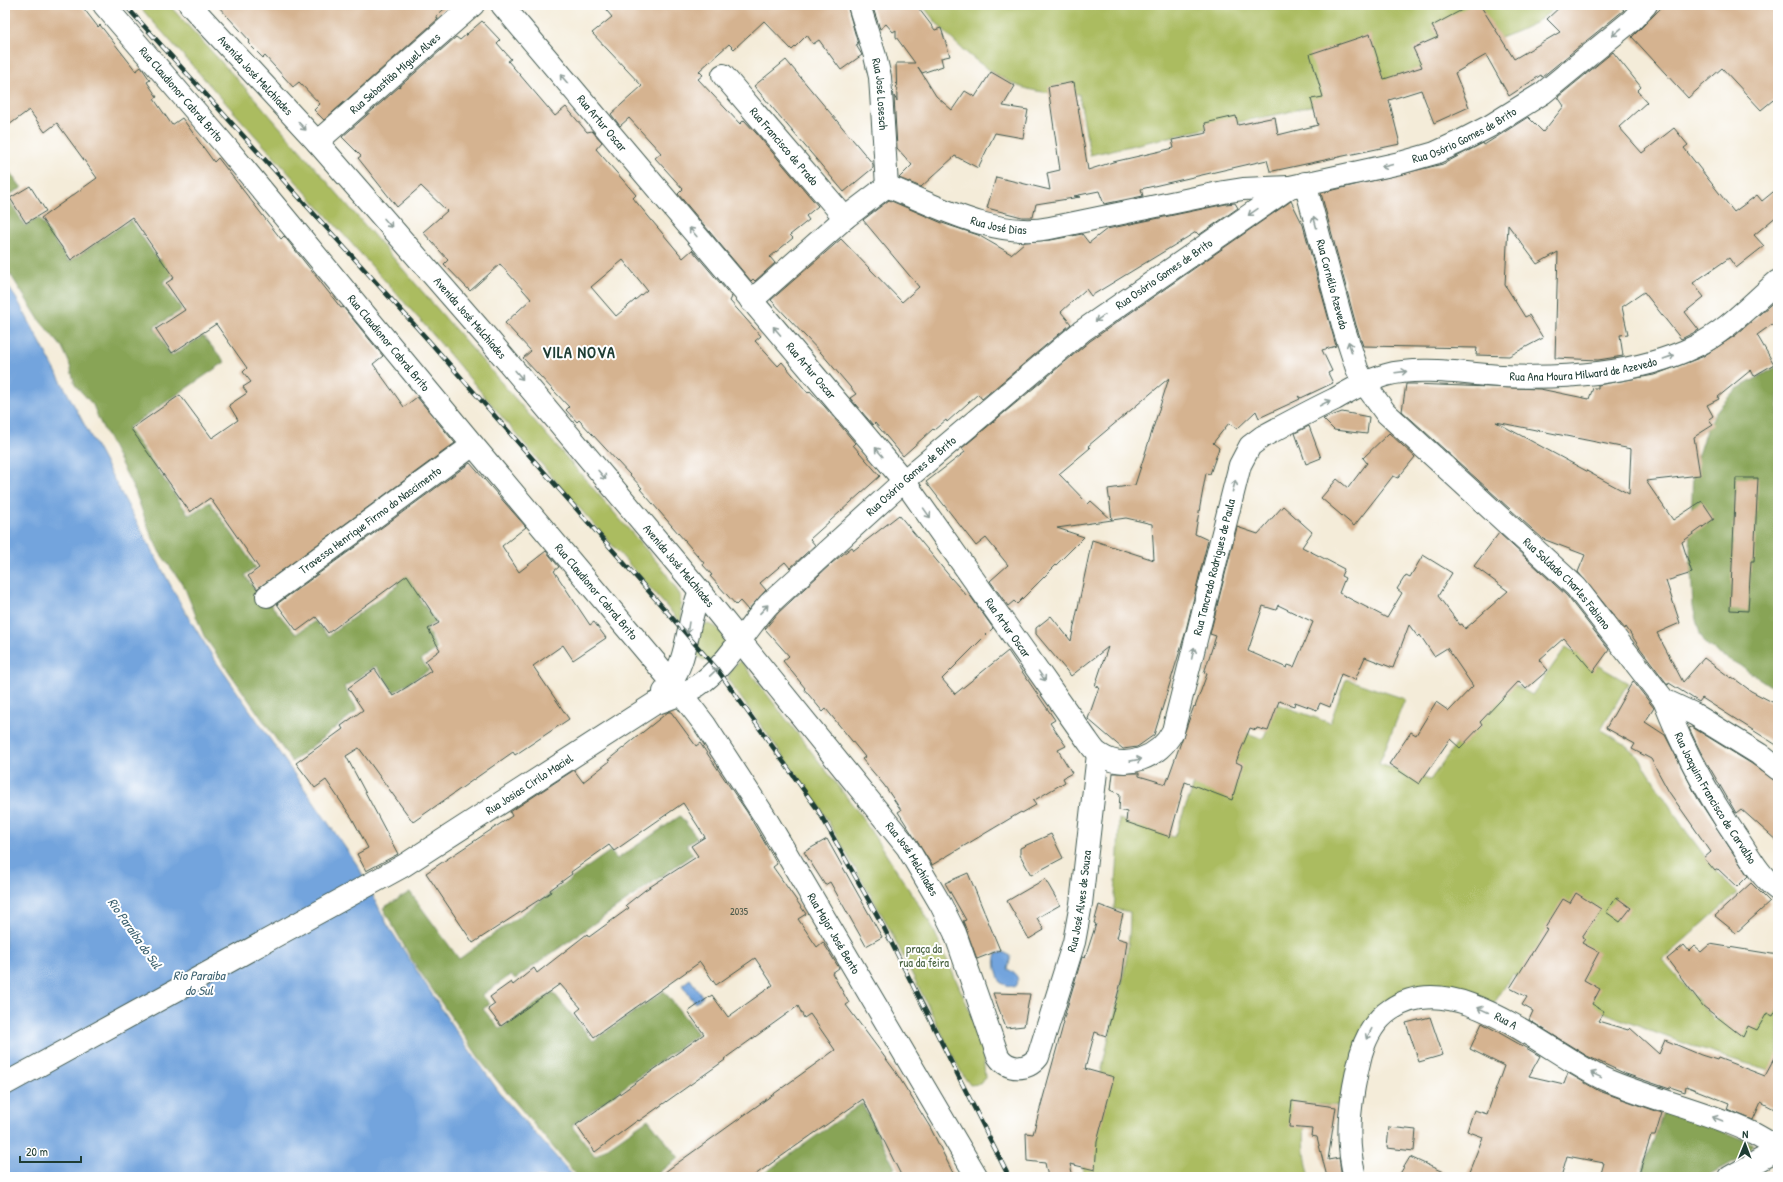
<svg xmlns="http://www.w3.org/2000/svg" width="1783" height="1182" viewBox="0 0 1783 1182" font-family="'Patrick Hand',sans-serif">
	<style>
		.green { fill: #abbc60; stroke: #657c4a }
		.forest { fill: #88a456; stroke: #547045 }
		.water { fill: #73a4dd; stroke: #497088 }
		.building { fill: #d5b390; fill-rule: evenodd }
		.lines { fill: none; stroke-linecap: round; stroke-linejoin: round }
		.minor-casing { stroke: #3f574d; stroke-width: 24 }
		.minor { stroke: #fff; stroke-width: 22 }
		.rail-casing { stroke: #1f3d34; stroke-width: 4.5 }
		.rail { stroke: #fff; stroke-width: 3; stroke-dasharray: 9; stroke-linecap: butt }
		.oneway { stroke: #8f9e9a }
		.labels { text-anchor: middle; stroke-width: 4; stroke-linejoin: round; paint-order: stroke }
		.number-label { font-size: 10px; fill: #4c5a4b }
		.street-label { font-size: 12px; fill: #1f3d34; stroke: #fff }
		.park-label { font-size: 12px; fill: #496341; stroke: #fff }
		.water-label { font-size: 13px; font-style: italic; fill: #3c616f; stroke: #fff }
		.district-label { font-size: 16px; font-weight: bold; letter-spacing: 1px; fill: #1f3d34; stroke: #fff }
	</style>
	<rect width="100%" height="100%" fill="#fff"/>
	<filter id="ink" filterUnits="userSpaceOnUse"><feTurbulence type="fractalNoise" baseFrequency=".025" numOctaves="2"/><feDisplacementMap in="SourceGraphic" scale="8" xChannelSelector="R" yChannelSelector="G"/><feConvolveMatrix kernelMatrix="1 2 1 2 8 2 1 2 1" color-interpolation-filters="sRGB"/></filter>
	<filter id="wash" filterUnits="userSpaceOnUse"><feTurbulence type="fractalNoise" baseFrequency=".012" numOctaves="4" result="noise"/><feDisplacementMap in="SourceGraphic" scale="16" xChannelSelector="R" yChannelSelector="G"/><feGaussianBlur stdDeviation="0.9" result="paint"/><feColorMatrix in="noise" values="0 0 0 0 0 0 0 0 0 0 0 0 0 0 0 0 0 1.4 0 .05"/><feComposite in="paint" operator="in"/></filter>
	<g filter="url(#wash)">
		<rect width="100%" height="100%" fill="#f4ecd9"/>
		<path class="green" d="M138 5H169L258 102 663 569 680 595 682 624 559 485 429 330Z
			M922 5H1560L1535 23 1518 31 1402 76 1325 102 1284 113 1200 130 1090 155 1079 94C1059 94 1035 93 1016 85 978 67 947 38 922 5Z
			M707 624C718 625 726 635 725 646L712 660H703L694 654 699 626Z
			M1566 647 1628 683 1601 730 1623 743 1638 756 1683 827 1719 875 1737 893 1662 960 1716 1021 1746 985 1778 959V1072C1686 1049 1600 1011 1513 974L1493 1005 1394 997 1342 1106 1307 1104C1304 1131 1302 1150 1310 1177H1083C1082 1156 1089 1134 1093 1114 1098 1091 1102 1067 1107 1045 1118 997 1130 962 1130 912L1114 909 1118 854 1119 819 1174 837 1218 722 1263 739 1278 704 1330 723 1346 679 1405 699 1379 764 1430 780 1503 678 1532 695Z
			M741 661 859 813 930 922 974 1020 983 1052 985 1078 980 1084 970 1085 962 1074 886 922 818 804 728 680C728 673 734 664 741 661Z"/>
		<path class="forest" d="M5 166 22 188 7 196 25 226 39 218 69 262 131 220 158 260 162 259 174 274 163 282 182 310 154 327 171 356 203 336 225 362 128 428 189 515 210 502 256 568 245 575 257 593 260 592 296 634 315 621 328 636 398 585 375 555 434 589 419 598 436 622 426 628 437 649 421 660 429 670 394 692 376 666 344 687 358 710 292 762 204 636 184 586 160 553 149 530 135 491 99 420 93 405 75 385 69 362 62 347 40 321 5 266Z
			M1778 366V691L1739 665 1719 654 1706 644 1700 634 1693 607 1690 551 1693 470 1706 430 1718 409 1735 390Z
			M680 816 697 837 686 845 693 854 515 979 511 975 482 995 490 1004 483 1009 500 1029 553 992 593 1041 664 991 698 1034 572 1125 595 1156 648 1119 679 1158 658 1173 662 1177H578L484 1065 412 960 383 908 410 892 459 959 610 851 617 859Z
			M862 1103 895 1168 884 1177H759Z
			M1665 1108 1754 1144 1745 1155 1705 1177H1640Z"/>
		<path class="water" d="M5 282 18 301 184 610 213 657 358 866 387 924 451 1024 502 1096 574 1177H5Z
			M1003 952 1011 956 1008 969C1014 973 1020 976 1017 985L1013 987 1001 983C997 974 993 963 997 954Z
			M690 979 703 997 695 1003 682 985Z"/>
		<g id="blocks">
			<path class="building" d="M5 5H81L98 27 100 25 136 71 141 67 150 80 147 82 157 97 154 99 172 125 182 118 214 162 218 158 281 239 284 236 341 308 343 307 383 356 373 364 404 407 417 397 455 443 257 589 248 576 259 568 210 498 190 512 131 429 180 395 212 438 238 420 229 405 247 393 243 387 251 382 243 372 247 368 216 324 172 353 156 329 185 310 166 283 174 278 132 217 71 260 41 218 97 178 57 123 45 132 29 110 5 128Z
				M217 5H449L436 16 438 19 324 120 314 110 320 104 299 82 293 87 265 56 263 58 248 43 250 41Z
				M602 5H847L858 44 856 45 862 55 841 70 819 40 813 44 807 35 792 50 764 21 734 49 729 44 699 71 703 75 698 79 740 124 744 120 756 133 818 206 806 216 809 220 790 235 793 238 770 257 775 263 755 281 753 279 751 281 678 194 683 189 655 158 661 153 629 118 620 126 611 114 642 86 592 33 612 17Z
				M872 5H916L935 30 941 28 950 56 941 58 943 66 922 73 918 67 936 96 952 110 965 91 975 97 991 72 1015 86 1003 106 1028 110 1023 138 995 133 978 168 955 156 921 187 899 178 912 165 897 148 894 96 897 101 896 63H915L896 37V30L893 32 886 24 880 29Z
				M1471 5H1480L1514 59 1560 32 1547 19 1562 5H1618L1624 10 1542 77 1541 75 1509 96 1486 55 1455 73 1469 107 1434 123 1421 90 1389 100 1400 144 1273 171H1270L1267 160 1141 189 1143 196 1104 204 1099 191 1074 196 1080 197 1036 204 1033 217H1022L987 208 996 177 1050 190 1047 173 1060 170 1048 87 1074 82 1088 170 1113 162 1174 148 1172 140 1207 133 1205 123 1236 116 1238 125 1275 117 1278 135 1318 125 1311 99 1323 97 1310 54 1370 34 1384 79 1422 67 1413 48 1438 37 1432 26Z
				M1664 5H1778V96L1761 110 1722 68 1688 98 1632 37Z
				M482 21 500 40 497 43 511 59 508 61 555 116 566 107 587 132 592 131 602 142 596 149 636 195 633 198 683 258 692 250 732 297 730 301 761 336 755 341 778 366 782 362 808 393 810 391 825 407 855 443 853 445 880 476 810 539 815 545 790 568 785 562 760 583 766 590 748 610 740 601 736 605 710 576 712 575 703 565 704 563 640 489 642 488 579 420 577 422 566 410 569 407 523 358 531 351 505 323 531 299 500 264 470 291 444 264 448 260 423 232 447 211 421 186 397 207 358 158 361 156 342 137 456 37 460 40ZM623 260 647 290 616 316 591 287Z
				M1613 52 1641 87 1637 91 1647 102 1619 127 1642 153 1674 128 1688 145 1684 148 1734 212 1757 195 1762 201 1778 188V215L1754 235 1764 246 1736 268 1729 258 1693 283 1704 297 1685 312 1699 330 1681 339 1644 292 1622 307 1628 334 1620 335 1623 356 1598 360 1555 358 1558 252 1537 264 1508 225 1505 285 1525 317 1529 315 1543 338 1509 356 1476 355 1477 348 1363 346 1356 325 1321 193 1443 164 1483 143 1484 145 1528 117 1543 132 1564 106 1558 97Z
				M786 60 873 164V168L844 192 754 86Z
				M30 186 46 211 26 223 10 198Z
				M889 200 942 223 978 235 1011 254 1025 242 1051 240 1082 234 1089 243 1107 229 1226 204 1235 203 1238 208 1199 235 1196 232 1091 296 1086 289 1061 312 1071 324 982 399 978 394 947 422 946 420 934 430 933 429 903 456 875 423 873 425 850 398 856 394 822 354 771 300 841 239 902 302 919 287 863 220Z
				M1291 201 1303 225 1336 346 1322 350 1332 371 1328 373 1333 383 1301 398 1298 396 1300 399 1259 418 1256 411 1237 429 1229 423 1213 443 1219 448 1210 474 1206 473 1195 534 1208 540 1185 634 1154 735 1137 747 1123 749 1088 719 1099 687 1095 686 1108 647 1071 676 1036 634V628L1051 616 1071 641 1092 540 1154 560 1152 524 1126 518 1112 520 1108 489 1135 485 1169 378 1088 446 1090 448 1059 474 1088 504 1091 501 1112 520 1057 528 1084 537 1017 604 1014 601 1008 606 990 581 1008 565 986 538 976 546 926 482 965 452 962 448 1090 341Z
				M1778 298V320L1757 335 1774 364 1754 376 1751 370 1718 397 1719 399 1707 405 1713 416 1709 419 1713 425 1694 437 1700 475 1646 481 1673 520 1702 501 1714 519 1682 542 1692 573 1666 581 1680 623 1657 633 1683 682 1704 658 1731 678 1732 677 1751 691 1778 705V746L1702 698 1699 702 1669 683 1668 685 1640 648 1626 627 1625 629 1578 572 1585 555 1543 539 1402 411 1406 384H1413L1540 389 1589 399 1593 388H1598V385L1654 375 1702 357 1736 335ZM1496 422 1631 449 1629 494Z
				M1342 412 1369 417 1367 434 1334 430 1323 419Z
				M1309 426 1321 458 1306 464 1295 433Z
				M1389 433 1415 457 1398 478 1393 476 1354 526 1321 498 1337 479 1348 488 1367 463 1363 458Z
				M470 463 526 527 502 546 519 572 546 551 559 567 554 571 590 625 594 622 606 638 573 660 563 645 533 666 569 719 515 755 513 752 413 822 359 748 346 756 398 854 366 871 357 854 368 848 352 818 326 780 315 788 296 763 343 729 341 726 363 710 348 688 375 669 393 696 431 671 425 661 440 650 428 629 439 623 407 575 328 633 316 617 297 631 277 604Z
				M1736 478H1758L1754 561H1751L1748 611 1730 610Z
				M1283 506 1312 532 1302 547 1344 569 1341 576 1345 578 1339 593 1387 618 1402 593 1397 589 1406 575 1410 577 1423 555 1452 573 1438 596 1460 625 1462 624 1465 629 1508 591 1474 566 1499 533 1567 596 1609 650 1593 672 1564 638 1539 660 1548 670 1526 689 1519 681 1480 722 1482 725 1460 748 1450 739 1419 784 1389 764 1411 732 1416 735 1436 702 1449 711 1473 686 1447 648 1434 656 1420 635 1418 637 1409 625 1393 668 1365 657 1355 680 1341 674 1330 707 1320 703 1317 710 1295 702 1294 706 1279 701 1268 731 1257 728 1256 730 1250 728 1236 762 1242 765 1232 800 1185 782 1170 837 1126 822 1127 812 1119 810 1120 794 1111 790 1113 773H1139V776L1166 784 1194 706 1195 707 1207 674 1204 673 1216 636 1210 634 1237 527 1258 534ZM1278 605 1313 622 1294 667 1288 665 1287 668 1248 651 1263 606 1276 610Z
				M899 515 951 578 967 596 969 594 993 628 942 679 955 694 1008 651 1055 720 1050 723 1066 746 1058 750 1072 773 1063 778 1065 782 1033 801 1036 805 1022 813 1021 812 932 865 898 812 901 810 884 785 862 759 865 757 826 709 823 712 804 689 805 688 783 661 789 656 765 629 778 613 832 563 852 547 854 550Z
				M1633 681 1654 708 1645 722 1665 735 1698 799 1748 876 1737 887 1718 869 1715 871 1704 858 1711 852 1669 792 1651 759 1632 749 1635 744 1606 728Z
				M668 712H671L696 746 700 743 747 812 777 864 773 867 806 914 798 919 817 947 823 942 839 968 832 973 849 1003 846 1005 895 1071 930 1127 955 1177H902L863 1099 752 1177H658L835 1050 810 1014 804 1018 798 1006 724 1059 725 1060 639 1121 638 1120 595 1152 576 1125 704 1034 688 1012 712 995 728 1017 773 985 755 958 716 985 700 962 594 1037 576 1012 581 1008 560 984 501 1026 488 1009 495 1004 490 997 511 982 513 985 534 968 537 973 587 934 589 937 629 908 626 905 645 890 698 856 691 846 705 837 683 803 614 851 609 845 571 872 572 874 550 890 551 892 473 943 426 873 512 816 510 812 574 770 583 782 610 761 608 760Z
				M1692 727 1752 764 1778 783V842L1741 809 1736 813 1700 751 1689 728Z
				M1051 834 1063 858 1031 875 1020 855V848Z
				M827 839 882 937 866 946 830 882 825 885 804 852Z
				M968 873 1000 950 977 959 963 921 966 920 945 883Z
				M1045 879 1060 905 1037 918 1044 930 1029 939 1007 901Z
				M1751 883 1770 902 1736 933 1715 916Z
				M1576 893 1601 909 1582 937 1585 939 1582 943 1599 952 1584 980 1600 989 1592 1004 1604 1011 1598 1021 1628 1030 1630 1028 1659 1054 1665 1040 1701 1055 1717 1060 1718 1058 1765 1076 1778 1052V1111L1761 1102 1753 1120 1727 1109 1729 1103 1686 1086 1685 1092 1670 1087V1089L1626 1074 1587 1056 1529 1020 1533 1011 1522 1005 1527 997 1510 988 1547 929 1545 928 1563 899 1570 903Z
				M1616 897 1631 908 1620 922 1606 912Z
				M1099 905 1123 914 1117 938 1127 941 1122 979 1106 1036 1095 1032 1085 1069 1114 1077 1097 1142 1095 1170 1070 1164 1073 1177H1048L1045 1163 1027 1161 1026 1133 1033 1134 1064 1022 1063 1021 1082 957 1085 958 1096 924 1094 923Z
				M1710 944 1778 955V1007L1773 1016 1767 1013 1757 1030 1748 1026 1743 1037 1703 1006 1667 959 1684 945 1689 951 1694 946 1701 952Z
				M993 993 1030 994 1024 1026 1006 1028Z
				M1430 1017 1443 1055 1419 1062 1406 1023Z
				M1482 1023 1540 1056 1529 1076 1564 1084 1568 1073 1599 1091 1662 1113 1655 1136H1651L1638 1177H1600L1604 1163 1567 1156 1561 1177H1467L1483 1137 1467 1131 1474 1110 1487 1114 1504 1066 1470 1049Z
				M1292 1101 1336 1107 1328 1160 1339 1158 1342 1177H1327L1317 1137 1311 1136 1312 1129 1289 1127Z
				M1389 1127 1416 1130 1414 1151 1387 1148Z
				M1410 1157 1454 1177H1398Z"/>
		</g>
	</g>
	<g filter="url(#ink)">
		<use href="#blocks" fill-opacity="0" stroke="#3f574d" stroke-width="1"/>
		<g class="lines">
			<g class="minor-casing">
				<g id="minor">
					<path id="s1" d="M104 5 223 143 473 445 672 682 705 725 765 817 977 1177"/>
					<path id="s2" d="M190 5 317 142 491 342 700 591 907 847 941 905 955 933 998 1056C1008 1071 1027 1071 1038 1057L1074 942 1081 904 1098 754"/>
					<path id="s3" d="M502 5 904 481 1087 740C1090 744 1094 751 1099 754 1125 772 1160 757 1173 731L1240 465 1250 446 1262 437C1286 424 1310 411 1335 399 1351 390 1368 380 1386 375 1418 366 1467 374 1501 376 1563 379 1639 374 1696 346 1727 331 1752 303 1778 281"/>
					<path id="s4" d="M859 5 875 56 880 77 887 186"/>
					<path id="s5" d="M723 75 845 218"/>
					<path id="s6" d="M317 142 473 5"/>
					<path id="s7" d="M1305 183 1344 329 1357 369 1364 383 1385 412 1576 587 1664 700 1694 714 1759 754 1778 769"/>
					<path id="s8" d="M887 186C936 206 996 239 1050 228L1224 192 1243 189 1290 187"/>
					<path d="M751 301 845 218 887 186"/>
					<path id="s9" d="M267 596 473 445"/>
					<path d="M664 692C691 659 684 628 700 591"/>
					<path id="s10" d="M1664 700C1684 752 1710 799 1742 845 1752 861 1762 878 1778 890"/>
					<path id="s11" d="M5 1084 403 866 654 704C669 699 684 694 697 686 727 666 745 630 769 604L904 481 1082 331 1290 187 1400 163 1435 153 1459 142 1490 126 1543 93 1631 21 1646 5"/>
					<path id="s12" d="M1355 1177C1344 1137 1351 1094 1361 1054 1366 1037 1375 1020 1390 1010 1454 964 1547 1053 1604 1079 1650 1099 1700 1109 1746 1130 1757 1135 1768 1142 1778 1148"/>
					<path d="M1730 1177 1778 1150"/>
				</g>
			</g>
			<use href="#minor" class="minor"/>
			<g class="rail-casing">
				<path id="rail" d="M125 5 429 341 717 669 818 810 883 926 1009 1177"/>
			</g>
			<use href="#rail" class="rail"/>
		</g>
		<defs><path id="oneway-shaft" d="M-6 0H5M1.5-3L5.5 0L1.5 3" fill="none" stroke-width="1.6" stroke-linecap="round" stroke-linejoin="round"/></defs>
		<g class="oneway">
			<use href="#oneway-shaft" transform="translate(1617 32) rotate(140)"/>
			<use href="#oneway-shaft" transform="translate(564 79) rotate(-130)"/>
			<use href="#oneway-shaft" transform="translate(302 126) rotate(47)"/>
			<use href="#oneway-shaft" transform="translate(1387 166) rotate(166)"/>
			<use href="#oneway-shaft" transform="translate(1253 212) rotate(145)"/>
			<use href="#oneway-shaft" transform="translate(1315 222) rotate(-105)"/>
			<use href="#oneway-shaft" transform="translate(388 223) rotate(49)"/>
			<use href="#oneway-shaft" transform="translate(693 232) rotate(-130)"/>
			<use href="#oneway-shaft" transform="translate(1100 318) rotate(145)"/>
			<use href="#oneway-shaft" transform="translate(777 331) rotate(-130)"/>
			<use href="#oneway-shaft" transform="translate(1350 347) rotate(-107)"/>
			<use href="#oneway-shaft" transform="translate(1669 357) rotate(-19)"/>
			<use href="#oneway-shaft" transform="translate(1401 372) rotate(-7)"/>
			<use href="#oneway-shaft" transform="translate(519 375) rotate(50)"/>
			<use href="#oneway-shaft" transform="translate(1325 403) rotate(-28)"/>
			<use href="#oneway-shaft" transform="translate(879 452) rotate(-130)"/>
			<use href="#oneway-shaft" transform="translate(602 475) rotate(50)"/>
			<use href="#oneway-shaft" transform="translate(1234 486) rotate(-75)"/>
			<use href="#oneway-shaft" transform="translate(927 513) rotate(55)"/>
			<use href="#oneway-shaft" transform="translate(764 609) rotate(-47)"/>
			<use href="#oneway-shaft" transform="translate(688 628) rotate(99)"/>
			<use href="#oneway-shaft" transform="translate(1193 653) rotate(-77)"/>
			<use href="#oneway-shaft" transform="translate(714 672) rotate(-44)"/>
			<use href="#oneway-shaft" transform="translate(1042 676) rotate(55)"/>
			<use href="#oneway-shaft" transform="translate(1136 760) rotate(-11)"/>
			<use href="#oneway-shaft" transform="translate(1483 1010) rotate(-155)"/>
			<use href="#oneway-shaft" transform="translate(1369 1034) rotate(118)"/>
			<use href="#oneway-shaft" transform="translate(1596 1075) rotate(-154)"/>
			<use href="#oneway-shaft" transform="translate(1718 1119) rotate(-159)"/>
		</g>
	</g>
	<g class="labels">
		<g class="number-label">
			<text x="739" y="915">2035</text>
		</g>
		<g class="street-label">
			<text dy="4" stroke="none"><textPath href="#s6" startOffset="104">Rua Sebastião Miguel Alves</textPath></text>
			<text dy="4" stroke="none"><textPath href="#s2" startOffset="96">Avenida José Melchíades</textPath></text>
			<text dy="4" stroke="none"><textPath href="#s1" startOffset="118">Rua Claudionor Cabral Brito</textPath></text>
			<text dy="4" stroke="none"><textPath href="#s4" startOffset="92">Rua José Losesch</textPath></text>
			<text dy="4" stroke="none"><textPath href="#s3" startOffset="155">Rua Artur Oscar</textPath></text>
			<text dy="4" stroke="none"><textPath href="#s11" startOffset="1760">Rua Osório Gomes de Brito</textPath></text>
			<text dy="4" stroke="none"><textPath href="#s5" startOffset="94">Rua Francisco de Prado</textPath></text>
			<text dy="4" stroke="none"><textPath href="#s8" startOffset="119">Rua José Dias</textPath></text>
			<text dy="4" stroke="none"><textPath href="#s11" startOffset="1424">Rua Osório Gomes de Brito</textPath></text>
			<text dy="4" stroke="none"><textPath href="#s7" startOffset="105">Rua Cornélio Azevedo</textPath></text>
			<text dy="4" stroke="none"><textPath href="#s2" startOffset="420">Avenida José Melchíades</textPath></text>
			<text dy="4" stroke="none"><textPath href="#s1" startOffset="442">Rua Claudionor Cabral Brito</textPath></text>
			<text dy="4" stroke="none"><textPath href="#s3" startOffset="1694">Rua Ana Moura Milward de Azevedo</textPath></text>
			<text dy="4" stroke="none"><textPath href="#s3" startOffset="479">Rua Artur Oscar</textPath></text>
			<text dy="4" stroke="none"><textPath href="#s11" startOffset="1100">Rua Osório Gomes de Brito</textPath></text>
			<text dy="4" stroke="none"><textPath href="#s9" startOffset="128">Travessa Henrique Firmo do Nascimento</textPath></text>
			<text dy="4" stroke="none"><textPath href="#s2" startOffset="744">Avenida José Melchíades</textPath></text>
			<text dy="4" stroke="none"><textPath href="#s3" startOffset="1215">Rua Tancredo Rodrigues de Paula</textPath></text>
			<text dy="4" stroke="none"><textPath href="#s7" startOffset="495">Rua Soldado Charles Fabiano</textPath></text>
			<text dy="4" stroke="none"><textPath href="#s1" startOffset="766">Rua Claudionor Cabral Brito</textPath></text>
			<text dy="4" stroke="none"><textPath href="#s3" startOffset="803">Rua Artur Oscar</textPath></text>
			<text dy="4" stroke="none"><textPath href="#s11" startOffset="604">Rua Josias Cirilo Maciel</textPath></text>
			<text dy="4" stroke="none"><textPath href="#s10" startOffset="111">Rua Joaquim Francisco de Carvalho</textPath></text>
			<text dy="4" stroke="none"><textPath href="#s2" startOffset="1119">Rua José Melchíades</textPath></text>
			<text dy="4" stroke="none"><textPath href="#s2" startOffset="1544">Rua José Alves de Souza</textPath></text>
			<text dy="4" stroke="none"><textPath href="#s1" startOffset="1183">Rua Major José Bento</textPath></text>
			<text dy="4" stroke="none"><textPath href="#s12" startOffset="301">Rua A</textPath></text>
		</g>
		<g class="park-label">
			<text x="924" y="953">praça da<tspan x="924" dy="14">rua da feira</tspan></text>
		</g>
		<g class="water-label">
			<text transform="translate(135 933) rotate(55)" y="5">Rio Paraíba do Sul</text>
			<text x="199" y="980">Rio Paraiba<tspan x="199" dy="15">do Sul</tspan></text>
		</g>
		<g class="district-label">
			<text x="579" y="358">VILA NOVA</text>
		</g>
	</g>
	<rect width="1783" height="1182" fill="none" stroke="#fff" stroke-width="20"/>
	<g transform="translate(1745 1144) rotate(1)" stroke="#ffffff" stroke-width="3" paint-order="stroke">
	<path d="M0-3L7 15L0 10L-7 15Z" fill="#1f3d34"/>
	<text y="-6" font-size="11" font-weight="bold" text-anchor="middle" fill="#1f3d34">N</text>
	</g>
	<path d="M20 1156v6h61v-6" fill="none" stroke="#1f3d34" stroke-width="2"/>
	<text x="26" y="1156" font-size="12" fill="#1f3d34" stroke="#ffffff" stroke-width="3" paint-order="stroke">20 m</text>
</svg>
